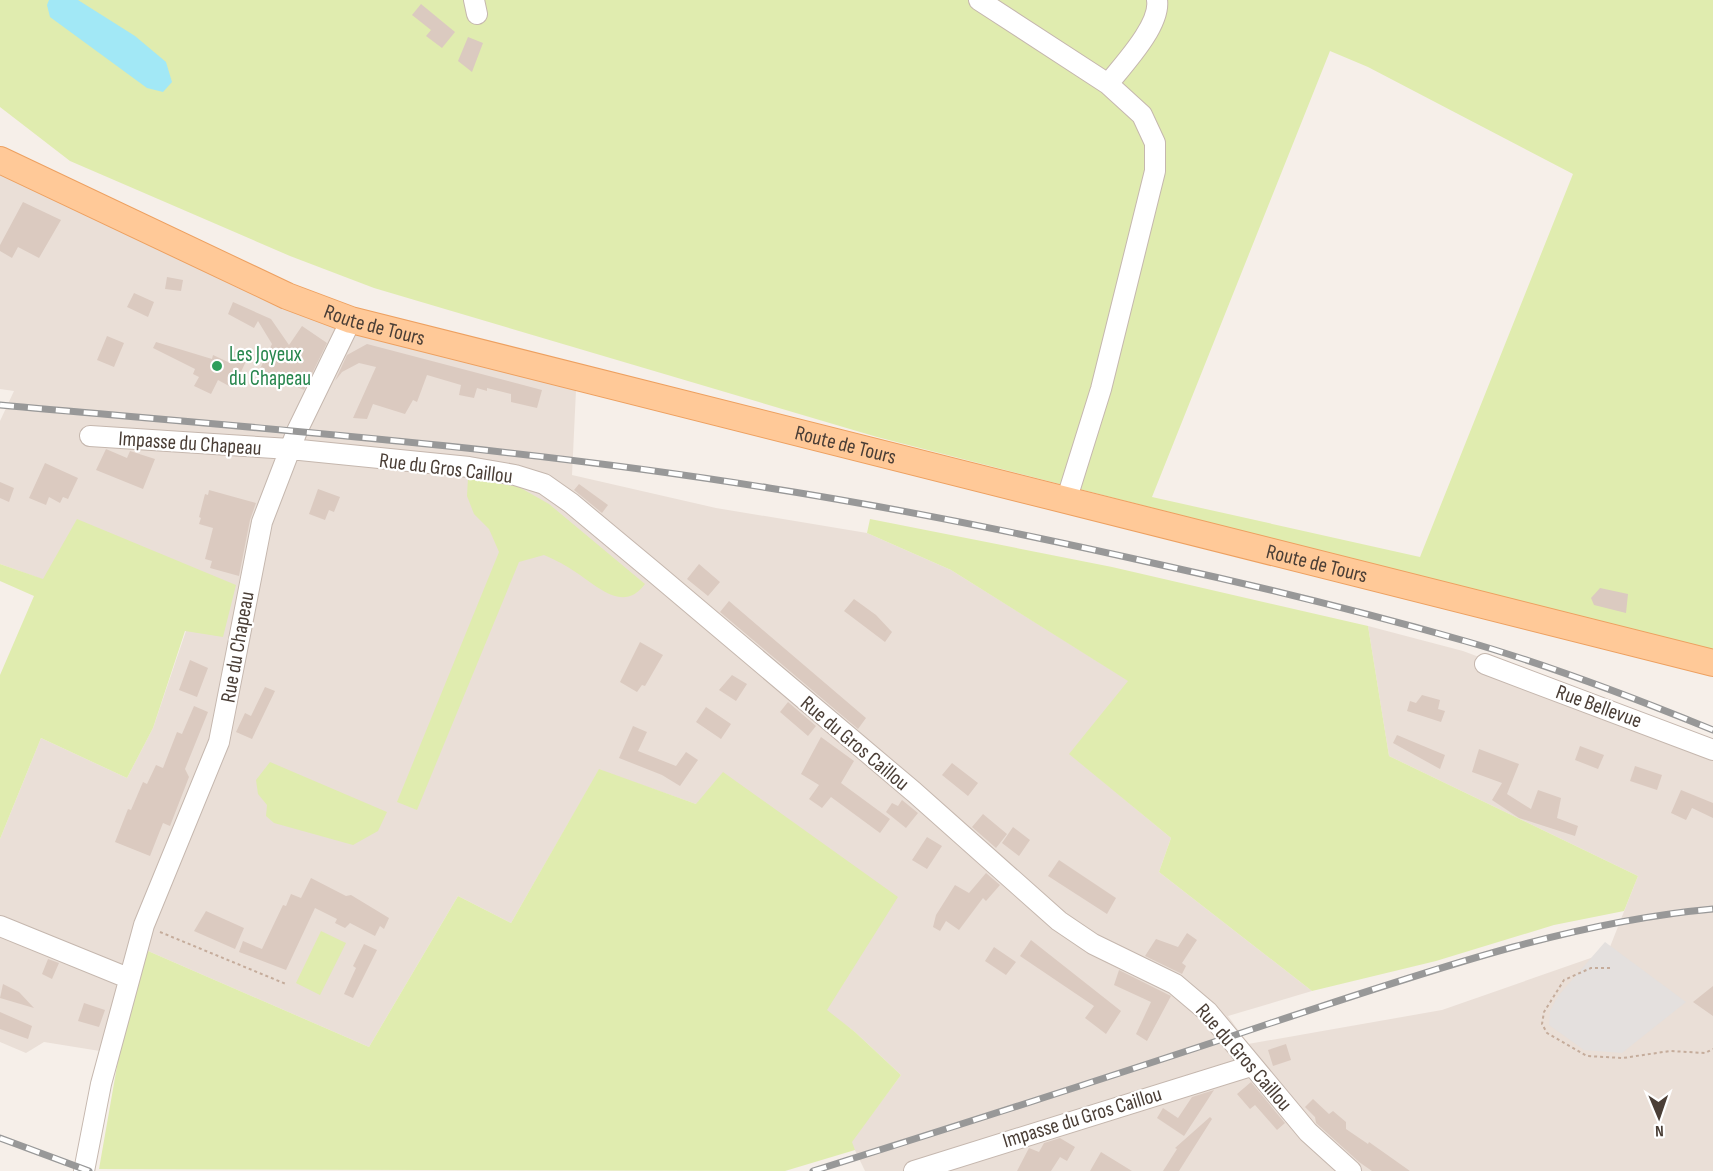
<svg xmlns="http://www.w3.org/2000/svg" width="1713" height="1171" viewBox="0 0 1713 1171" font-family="'Sofia Sans Condensed',sans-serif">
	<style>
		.residential { fill: #eadfd7 }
		.green { fill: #e0ecaf; fill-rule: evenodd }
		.parking { fill: #e4e0de }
		.water { fill: #a2e8f6 }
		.building { fill: #dbcac0 }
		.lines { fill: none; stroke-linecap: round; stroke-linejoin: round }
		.minor-casing { stroke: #c5b7ae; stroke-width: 22 }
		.major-casing { stroke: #eda060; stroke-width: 28 }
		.path { stroke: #c5ac9b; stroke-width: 2; stroke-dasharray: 3 3; stroke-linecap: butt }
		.minor { stroke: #fff; stroke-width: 20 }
		.major { stroke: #ffc998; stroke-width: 26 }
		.rail-casing { stroke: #989898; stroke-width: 7 }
		.rail { stroke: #fff; stroke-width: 4.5; stroke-dasharray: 14; stroke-linecap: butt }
		.leisure-dot { fill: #2e9e5b; stroke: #fff; stroke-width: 2 }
		.labels { text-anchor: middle; stroke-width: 4.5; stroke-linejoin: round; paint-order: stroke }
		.street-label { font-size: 21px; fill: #4a3e36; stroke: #fff }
		.leisure-label { font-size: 21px; fill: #27864d; stroke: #fff; text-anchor: start }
	</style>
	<rect width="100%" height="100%" fill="#f6efe9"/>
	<path class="residential" d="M0 171 413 345 576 390 572 475 716 508 867 533 951 570 1129 681 1070 754 1171 838 1159 872 1312 991 1228 1016 1248 1044 1442 1010 1608 952 1638 876 1389 756 1368 626 1463 651 1713 744V1171H865L851 1142 901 1075 855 1032 826 1011 696 804 599 770 511 923 458 896 369 1047 148 951 106 1052 44 1042 26 1053 0 1042V839L41 738 127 778 153 728 186 631 0 564V421L14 391 0 389Z"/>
	<path class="green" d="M0 0H1713V652L877 437 374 288 290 256 70 161 0 107ZM1330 51 1368 67 1573 174 1420 557 1152 497Z
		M468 478 519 487 549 504 645 584C624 613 598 587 577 573 567 566 556 560 544 555L519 562 417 810 397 802 499 552 489 529 474 514 467 496Z
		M77 519 236 585 223 637 185 631 153 728 127 778 41 738 0 839V675L34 596 0 581V564L43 579Z
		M870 519 1112 567 1368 626 1389 756 1638 876 1624 911 1554 925 1436 961 1312 991 1159 872 1171 838 1069 754 1128 681 951 570 867 533Z
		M270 762 387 812 378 831 353 845 274 823 266 816 267 805 258 794 256 780Z
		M599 769 696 804 723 772 898 897 827 1010 855 1032 901 1075 852 1142 855 1150 785 1171 99 1169 123 1032 148 951 369 1047 458 896 511 923Z
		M321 931 346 943 320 995 296 983Z"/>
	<path class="parking" d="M1605 942 1686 1002 1622 1053 1584 1050 1549 1025 1550 1011 1558 996Z"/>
	<path class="water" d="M49 0H78L135 36 166 62 172 82 163 92 147 88 50 17 47 5Z"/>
	<path class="building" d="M421 4 455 32 442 48 426 36 431 30 412 15Z
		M468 37 483 43 472 72 458 61Z
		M23 202 61 220 39 258 18 247 12 258 0 251V245Z
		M167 277 183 280 181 291 165 289Z
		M134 293 154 302 148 317 127 307Z
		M233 302 271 319 289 345 302 326 327 343 304 390 259 371 272 344 258 321 254 328 228 314Z
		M107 336 124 343 114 367 97 360Z
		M156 342 212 359 213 355 228 362 233 351 248 357 240 374 237 372 229 386 218 380 211 394 194 386 199 377 193 374 195 369 153 348Z
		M367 344 542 390 537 408 511 402V394L487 388V391L477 388 474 398 459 395 461 385 427 375 417 402 413 400 405 414 373 404 367 419 353 418 376 367 359 363 342 372 335 381 347 355Z
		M106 449 127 458 130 451 155 459 143 489 96 470Z
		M45 463 78 478 68 499 63 497 60 503 49 497 46 505 29 498Z
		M0 482 14 488 9 502 0 498Z
		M579 484 608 505 602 513 574 490Z
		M318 489 340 497 334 512 329 510 325 520 309 514Z
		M209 490 256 503 250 520 239 576 210 568 212 561 205 559 213 528 199 524 201 518 199 517 205 494 208 495Z
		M699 564 720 582 708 596 687 579Z
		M1600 588 1628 594 1626 613 1594 605 1591 598Z
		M854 599 876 615 892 632 885 642 844 611Z
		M729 601 866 718 858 729 720 612Z
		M640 642 663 655 645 686 642 685 637 692 620 682Z
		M190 660 208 668 197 697 179 690Z
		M732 675 747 684 736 701 719 690Z
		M265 687 275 691 252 739 236 732 245 713 251 716Z
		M1422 695 1440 700 1438 709 1445 711 1441 722 1407 711 1410 701 1416 703Z
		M788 702 816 726 808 736 780 712Z
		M194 706 208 712 185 769 189 777 170 826 163 823 150 856 115 842 128 809 131 810 143 782 147 784 156 765 163 768 177 732 182 734Z
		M706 707 731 724 721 739 696 722Z
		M633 726 647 732 638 751 676 766 686 752 698 760 680 786 662 775 619 758Z
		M1397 735 1445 755 1440 769 1393 743Z
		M821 737 854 761 841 783 890 819 880 833 831 797 822 808 809 799 819 785 801 774Z
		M1580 746 1604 755 1598 769 1575 760Z
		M1479 749 1519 764 1507 794 1531 809 1538 790 1561 798 1557 818 1578 826 1575 836 1519 818 1492 800 1502 783 1472 772Z
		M952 763 978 783 968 796 942 775Z
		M1635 766 1662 775 1657 790 1630 781Z
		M1681 790 1713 803V818L1692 808 1686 820 1671 813Z
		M902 800 918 813 906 828 886 812 892 803 898 806Z
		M983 814 1007 834 996 848 972 827Z
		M1013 827 1030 840 1019 856 1002 843Z
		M927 837 942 846 927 869 912 860Z
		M1059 860 1116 898 1107 914 1048 876Z
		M986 873 1000 885 986 901 983 898 959 930 946 921 940 931 933 927 936 915 955 885 969 893Z
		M311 878 346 896 351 895 389 918 384 929 380 926 375 936 350 923 345 928 335 923 337 919 315 908 286 970 239 952 243 941 262 949 283 905 286 906 291 894 301 898Z
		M206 911 244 928 235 949 194 931Z
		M1187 933 1197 940 1182 963 1186 966 1182 974 1145 956 1156 939 1178 947Z
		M1031 940 1121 1011 1106 1034 1085 1018 1094 1006 1020 956Z
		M364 944 377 950 353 998 344 994 356 968 353 966Z
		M994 947 1016 962 1006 975 985 961Z
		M48 959 59 963 52 979 42 974Z
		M1119 970 1171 996 1147 1041 1136 1034 1151 1002 1114 985Z
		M3 984 19 992 34 1008 0 998Z
		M1713 986V1016L1693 1002Z
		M84 1003 105 1010 99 1027 78 1021Z
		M0 1012 32 1026 28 1039 0 1029Z
		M1286 1044 1291 1060 1273 1066 1268 1050Z
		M1251 1082 1285 1123 1277 1130 1255 1105 1250 1109 1237 1094Z
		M1214 1090 1184 1136 1157 1118 1163 1108 1178 1118 1192 1097Z
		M1313 1099 1329 1114 1333 1111 1346 1122V1129L1368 1144 1369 1142 1410 1171H1372L1359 1162 1316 1123 1315 1117 1305 1107Z
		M1210 1117 1212 1119 1179 1171H1163L1177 1149 1175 1148Z
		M1060 1138 1075 1147 1067 1161 1060 1157 1051 1171H1017L1029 1148 1039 1152 1044 1143Z
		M1101 1152 1132 1171H1090Z"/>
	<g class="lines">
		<g class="minor-casing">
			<path id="minor" d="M474 0 477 14
				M979 0 1108 84 1142 115 1155 143V171L1101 389 1067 498
				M1108 84C1123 65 1161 25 1157 0
				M90 436 290 449 469 467 515 475 544 484 571 503 655 573 914 792 1059 921 1093 944 1175 984 1208 1012 1308 1132 1351 1171
				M1485 664 1713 750
				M0 926 128 978
				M84 1171 101 1084 144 925 219 742 262 522 297 431 351 320
				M914 1171 1251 1066"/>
		</g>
		<g class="major-casing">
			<g id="major">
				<path id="s1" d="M0 160 287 296 351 320 1713 663"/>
			</g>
		</g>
		<path class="path" d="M160 932 286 984
			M1610 968H1591L1564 980 1544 1012 1542 1024 1547 1033 1587 1056 1623 1058 1670 1051 1705 1053 1713 1049"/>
		<use href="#minor" class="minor"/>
		<use href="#major" class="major"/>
		<g class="rail-casing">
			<path id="rail" d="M0 405C257 428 515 447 769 488 902 509 1035 536 1166 566 1266 588 1366 613 1465 641 1549 665 1632 697 1713 730
				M0 1138 89 1171
				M813 1171C966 1123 1119 1074 1271 1023 1412 977 1565 922 1713 909"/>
		</g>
		<use href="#rail" class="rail"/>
	</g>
	<circle class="leisure-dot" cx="217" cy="366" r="6"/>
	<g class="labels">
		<g class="street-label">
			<text dy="7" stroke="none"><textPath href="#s1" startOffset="410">Route de Tours</textPath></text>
			<text transform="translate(190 443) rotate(4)" y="7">Impasse du Chapeau</text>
			<text dy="7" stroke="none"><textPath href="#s1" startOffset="896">Route de Tours</textPath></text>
			<text transform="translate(446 468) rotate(7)" y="7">Rue du Gros Caillou</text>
			<text dy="7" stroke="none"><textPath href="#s1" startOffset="1382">Route de Tours</textPath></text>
			<text transform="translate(237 647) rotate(-80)" y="7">Rue du Chapeau</text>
			<text transform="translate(1599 706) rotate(20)" y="7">Rue Bellevue</text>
			<text transform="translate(855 743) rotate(40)" y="7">Rue du Gros Caillou</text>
			<text transform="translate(1244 1057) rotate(49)" y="7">Rue du Gros Caillou</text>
			<text transform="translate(1082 1117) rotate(-17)" y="7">Impasse du Gros Caillou</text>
		</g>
		<g class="leisure-label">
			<text x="229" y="361">Les Joyeux<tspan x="229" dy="24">du Chapeau</tspan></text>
		</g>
	</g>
	<g transform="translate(1659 1117) rotate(178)" stroke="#ffffff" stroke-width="4.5" paint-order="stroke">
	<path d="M0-4.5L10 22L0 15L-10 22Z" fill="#4a3e36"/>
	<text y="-9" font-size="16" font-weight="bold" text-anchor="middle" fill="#4a3e36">N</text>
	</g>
</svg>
